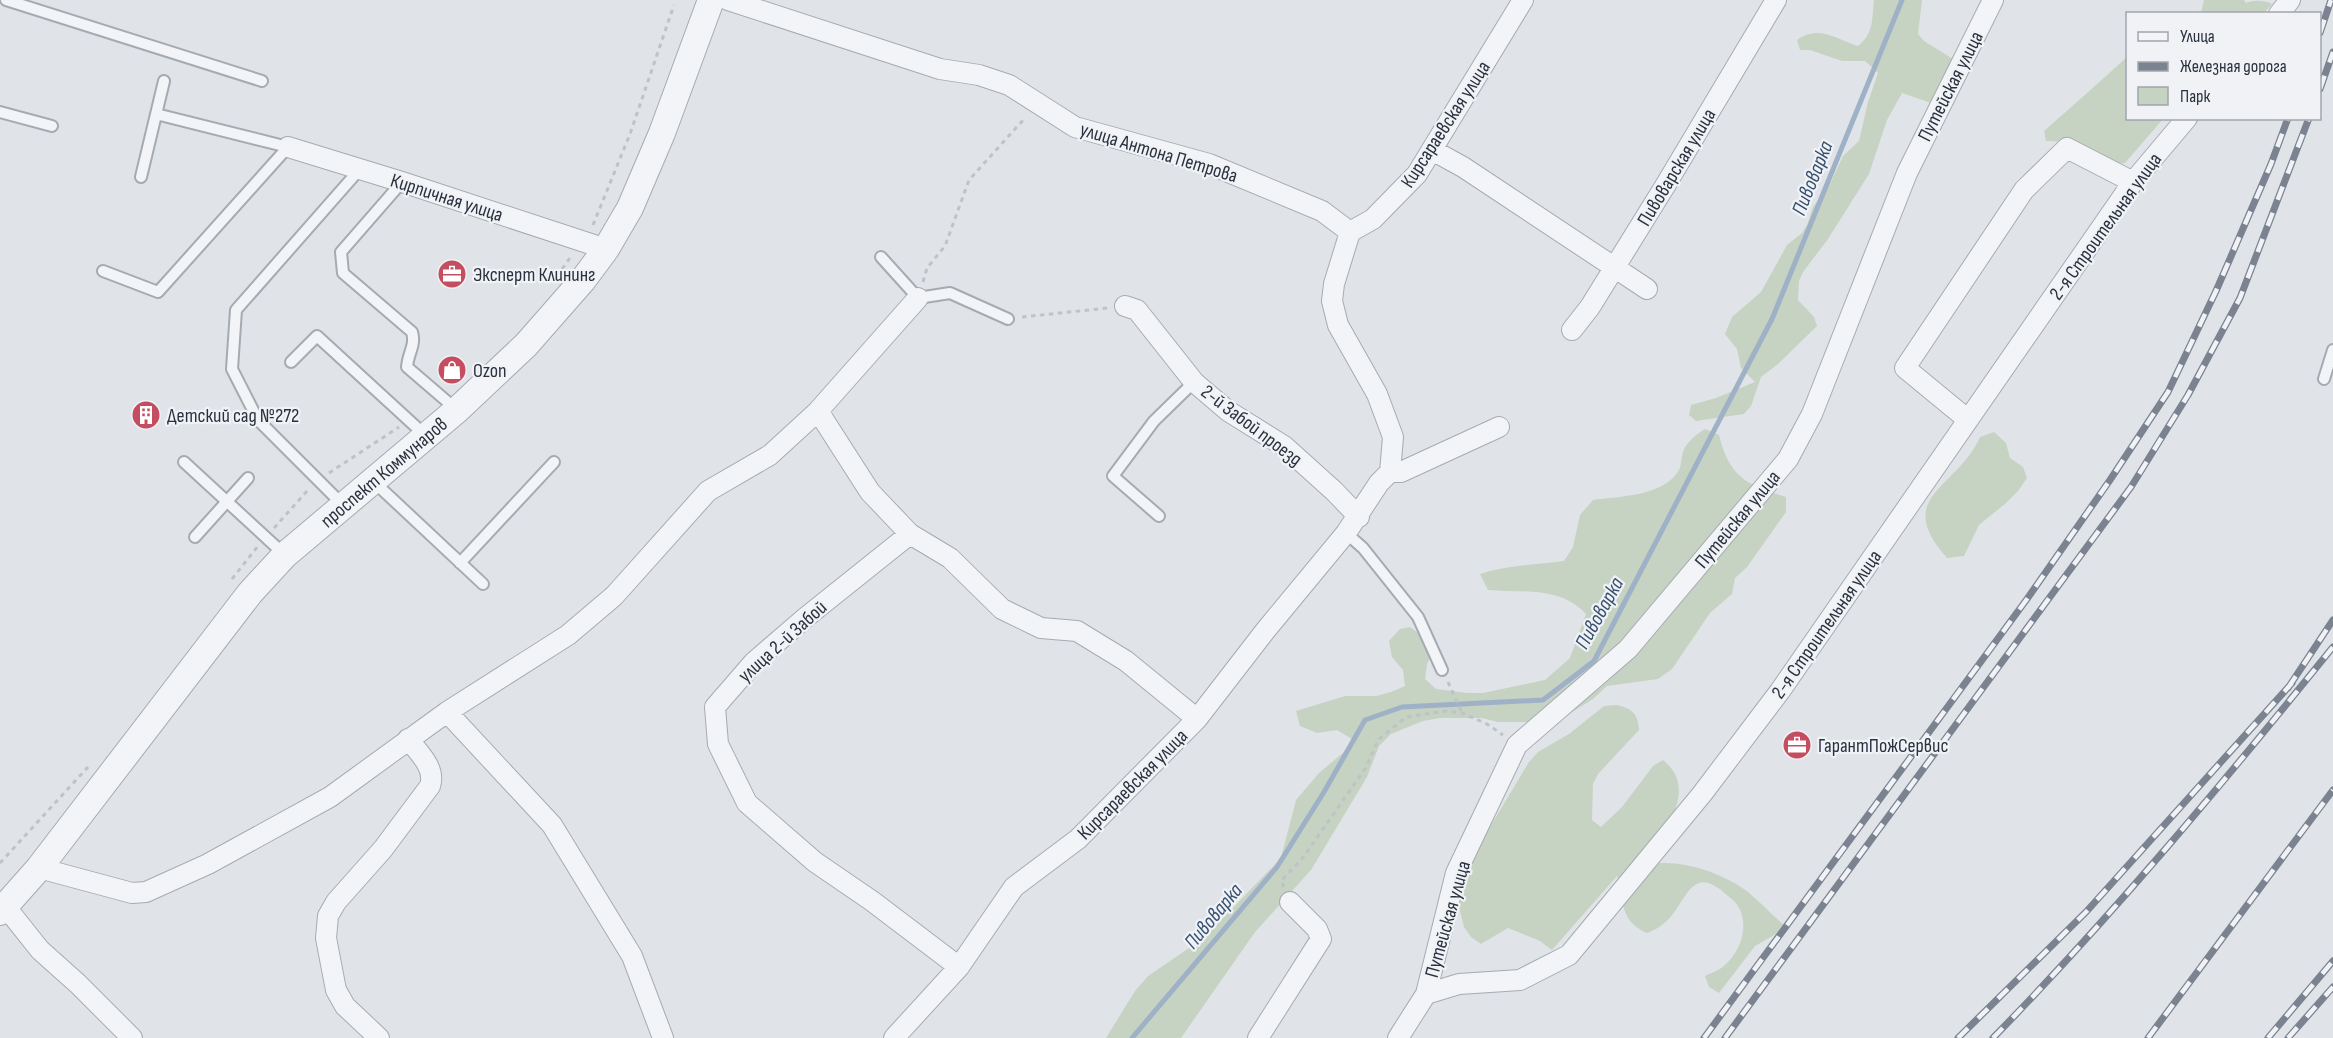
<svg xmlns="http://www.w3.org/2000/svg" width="2333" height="1038" viewBox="0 0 2333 1038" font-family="'Sofia Sans Condensed',sans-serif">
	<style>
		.green { fill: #c6d2c2 }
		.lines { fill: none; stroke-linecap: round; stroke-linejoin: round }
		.stream { stroke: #9eb1c6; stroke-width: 5 }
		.service-casing { stroke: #a6abb2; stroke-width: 14 }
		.minor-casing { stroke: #a6abb2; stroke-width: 22 }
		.tertiary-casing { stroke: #a6abb2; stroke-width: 28 }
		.path { stroke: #bfc2c7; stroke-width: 3; stroke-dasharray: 4.5 4.5; stroke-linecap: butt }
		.service { stroke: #f3f4f7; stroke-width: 10 }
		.minor { stroke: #f3f4f7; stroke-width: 20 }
		.tertiary { stroke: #f3f4f7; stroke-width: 26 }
		.rail-casing { stroke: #7b8391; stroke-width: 7 }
		.rail { stroke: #f0f2f6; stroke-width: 4.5; stroke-dasharray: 14; stroke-linecap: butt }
		.labels { text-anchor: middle; stroke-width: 4.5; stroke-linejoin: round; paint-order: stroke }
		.street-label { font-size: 20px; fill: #2a323f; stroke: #f0f2f6 }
		.poi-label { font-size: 20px; fill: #2a323f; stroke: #f0f2f6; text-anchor: start }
		.water-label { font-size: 21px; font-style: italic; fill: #375170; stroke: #f0f2f6 }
	</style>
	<rect width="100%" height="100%" fill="#e0e4e8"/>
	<path class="green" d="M1874 0H1922L1918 34 1924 41 1953 59 1941 101 1931 103 1902 93 1887 120 1869 174 1828 239 1803 272 1799 281 1798 300 1814 317 1817 326 1778 364 1761 377 1751 406 1744 414 1696 421 1689 415 1691 405 1716 398 1755 382 1741 368 1737 349 1725 334 1732 317 1761 292 1787 245 1802 233 1807 225 1813 207 1830 184 1843 156 1859 141 1868 102 1878 73 1865 61H1842L1810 50H1800L1797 40C1819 24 1836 39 1858 46 1874 34 1872 17 1874 0Z
		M2204 0H2244L2246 3C2255 0 2263 0 2272 4L2264 13H2201Z
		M2127 57 2128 118 2163 119 2125 163 2115 164C2096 150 2070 140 2046 141L2044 131C2072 106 2100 82 2127 57Z
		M1705 429 1719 435C1729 477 1747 485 1786 497V512L1747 567 1735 578 1732 594 1710 613 1672 669 1658 679 1607 686 1593 699 1564 717 1532 722H1498L1482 718H1440L1423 721 1391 734 1379 746 1367 777 1311 870 1255 932 1181 1038H1106L1135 991 1148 976 1204 938 1281 858 1296 800 1319 773 1344 752 1352 739 1337 730 1317 733 1300 726 1296 711 1345 696H1376L1391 692 1405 686 1403 670 1392 657 1389 641 1400 629 1410 627 1418 633 1432 654 1427 664 1425 679 1436 689 1467 693H1483L1545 680 1570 658 1586 614C1560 586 1523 593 1488 590L1480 574C1507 565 1535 565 1564 561L1573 547 1580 515 1593 500C1620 496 1663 497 1679 470 1682 464 1681 457 1683 452 1687 441 1696 435 1705 429Z
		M1994 432 2006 443 2010 458 2023 467 2027 478 2018 491 2006 503 1979 525 1964 556 1947 558C1892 496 1957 489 1980 437Z
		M1617 705C1633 709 1638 714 1639 730L1598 774 1593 784 1592 820 1601 827 1622 807 1653 766 1663 760C1701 791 1660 830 1651 864 1682 859 1723 873 1748 892 1760 902 1771 914 1783 924L1776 934 1755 946 1719 993 1709 987 1705 976C1711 973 1720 970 1725 965 1742 950 1751 921 1735 902 1731 898 1725 894 1721 890 1716 886 1706 880 1699 883 1681 890 1678 923 1647 933 1619 921 1624 900 1617 876L1552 950 1540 941 1508 928 1481 944 1471 937 1464 927 1458 903 1464 870 1529 762 1538 752 1569 734 1604 706Z"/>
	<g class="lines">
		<path class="stream" d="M1132 1038 1277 867 1324 792 1365 720 1402 707 1543 700 1594 661 1772 319 1902 0"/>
		<g class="service-casing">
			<path id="service" d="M6 0 262 81
				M0 112 52 126
				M141 177 164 81
				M402 182 341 252 343 273 412 332C416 345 408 353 407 367L457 410
				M881 257 918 298 950 293 1008 319
				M103 271 158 292 288 147 156 114
				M291 362 317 336 426 436
				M2324 379 2333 350
				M184 462 285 555
				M373 481 483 584
				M343 505 258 420 232 369 236 310 360 169
				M1159 516 1113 476 1154 421 1194 382
				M1346 533 1363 548 1418 617 1442 670
				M195 537 248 478
				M460 563 554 462"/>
		</g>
		<g class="minor-casing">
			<path id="minor" d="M728 0 940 69 979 75 1009 85 1075 127 1209 164 1322 211 1350 232
				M2279 14 2290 0
				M288 147 402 182 606 249
				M1432 150 1463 167 1647 289
				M1350 232 1334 284 1332 301 1338 325 1377 394 1393 437 1390 472H1401L1499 427
				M1350 232 1373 219 1417 174 1523 0
				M1125 306 1137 310 1194 382 1228 411 1284 446 1334 491 1359 517
				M1572 330 1590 307 1665 186 1776 0
				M818 411 870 492 910 534 805 618 754 662 715 707 718 744 747 803 815 862 872 901 959 967
				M1967 419 1905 368 2024 190 2067 148 2133 182
				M910 534 950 558 1002 609 1041 628 1077 631 1126 661 1197 719
				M447 712 552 825 632 956 663 1038
				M39 868 132 893 146 892 208 864 330 797 447 712 568 635 614 596 708 491 770 455 818 411 918 298
				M5 906 40 950 78 984 132 1038
				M1426 994 1456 873 1517 745 1628 649 1788 459 1812 414 1907 173 1993 0
				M379 1038 345 1006 336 990 326 938 328 916 336 902 383 849 430 786C436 768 419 753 408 739
				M894 1038 959 967 1014 887 1078 839 1197 719 1265 631 1346 533 1379 483 1390 472
				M1258 1038 1321 939 1317 929 1290 902
				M1398 1038 1426 994 1459 984 1520 980 1569 955 1702 794 1780 691 2133 182 2187 118"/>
		</g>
		<g class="tertiary-casing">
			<g id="tertiary">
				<path id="s1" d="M0 912 39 868 250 593 285 555 457 410 526 345 583 280 606 249 630 208 662 133 711 0"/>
			</g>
		</g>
		<path class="path" d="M593 225 630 134 674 5
			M562 269 572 255
			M923 282 927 268 945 246 969 180 1025 118
			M1022 317 1108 308
			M329 473 399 427
			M274 528 308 490
			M232 579 258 546
			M1448 682 1462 713
			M0 863 88 767
			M1284 887 1281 881 1302 859 1365 769 1379 739 1406 717 1445 711 1462 713 1487 724 1503 735"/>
		<use href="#service" class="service"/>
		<use href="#minor" class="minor"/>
		<use href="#tertiary" class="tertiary"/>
		<g class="rail-casing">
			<path id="rail" d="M2320 33 2331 0
				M2320 89 2333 52
				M2288 688 2333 620
				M1704 1038 2027 599 2110 480 2168 392 2216 291 2271 164 2288 118
				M1725 1038 2131 487 2188 395 2240 298 2309 118
				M1958 1038 2086 912 2292 683
				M1993 1038C2114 914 2224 782 2333 647
				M2148 1038 2333 790
				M2268 1038 2333 961
				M2288 1038 2333 987"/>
		</g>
		<use href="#rail" class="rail"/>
	</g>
	<defs>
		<g id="office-disc" transform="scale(1.5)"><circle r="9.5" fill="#c44e60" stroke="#f0f2f6"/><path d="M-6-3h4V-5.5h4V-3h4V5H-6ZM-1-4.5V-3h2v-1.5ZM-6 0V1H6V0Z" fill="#fff"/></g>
		<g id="shop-disc" transform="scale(1.5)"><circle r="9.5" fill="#c44e60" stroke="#f0f2f6"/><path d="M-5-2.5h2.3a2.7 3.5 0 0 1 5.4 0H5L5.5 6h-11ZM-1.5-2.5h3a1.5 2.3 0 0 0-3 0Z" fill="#fff"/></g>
		<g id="building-disc" transform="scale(1.5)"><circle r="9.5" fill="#c44e60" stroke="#f0f2f6"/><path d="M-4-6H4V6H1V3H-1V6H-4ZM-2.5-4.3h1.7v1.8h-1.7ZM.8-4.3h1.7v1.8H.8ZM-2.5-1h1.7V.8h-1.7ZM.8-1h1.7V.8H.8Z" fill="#fff"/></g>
	</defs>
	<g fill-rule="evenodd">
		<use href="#office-disc" x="452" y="274"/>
		<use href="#shop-disc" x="452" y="370"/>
		<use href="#building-disc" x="146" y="415"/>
		<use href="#office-disc" x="1797" y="745"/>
	</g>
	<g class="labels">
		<g class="street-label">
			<text transform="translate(1950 86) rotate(-63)" y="7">Путейская улица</text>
			<text transform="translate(1445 124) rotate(-57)" y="7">Кирсараевская улица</text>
			<text transform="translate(1159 152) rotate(17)" y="7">улица Антона Петрова</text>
			<text transform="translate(1676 167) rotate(-59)" y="7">Пивоварская улица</text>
			<text transform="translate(447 197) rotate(18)" y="7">Кирпичная улица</text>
			<text transform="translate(2105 226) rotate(-54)" y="7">2-я Строительная улица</text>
			<text transform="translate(1252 425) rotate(37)" y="7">2-й Забой проезд</text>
			<text dy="7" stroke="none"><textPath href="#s1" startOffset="586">проспект Коммунаров</textPath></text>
			<text transform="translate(1737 519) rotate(-50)" y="7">Путейская улица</text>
			<text transform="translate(1826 624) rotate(-55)" y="7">2-я Строительная улица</text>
			<text transform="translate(782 641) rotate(-42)" y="7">улица 2-й Забой</text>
			<text transform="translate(1132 784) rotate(-45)" y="7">Кирсараевская улица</text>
			<text transform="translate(1447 919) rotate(-74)" y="7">Путейская улица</text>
		</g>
		<g class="poi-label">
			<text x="473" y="281">Эксперт Клининг</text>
			<text x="473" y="377">Ozon</text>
			<text x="167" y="422">Детский сад №272</text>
			<text x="1818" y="752">ГарантПожСервис</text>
		</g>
		<g class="water-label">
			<text transform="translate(1812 178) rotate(-68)" y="7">Пивоварка</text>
			<text transform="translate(1599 613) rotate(-61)" y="7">Пивоварка</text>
			<text transform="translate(1213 916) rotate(-50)" y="7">Пивоварка</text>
		</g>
	</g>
	<rect x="2126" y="12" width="195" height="108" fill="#f0f2f6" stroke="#a1a5ad" stroke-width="1.5"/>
	<rect x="2138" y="32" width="30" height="9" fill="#f3f4f7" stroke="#a1a5ad" stroke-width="1.5"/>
	<text x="2180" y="42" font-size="18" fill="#2a323f">Улица</text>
	<rect x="2138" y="62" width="30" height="9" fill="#7b8391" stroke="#a1a5ad" stroke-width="1.5"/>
	<text x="2180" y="72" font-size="18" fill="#2a323f">Железная дорога</text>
	<rect x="2138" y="87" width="30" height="18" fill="#c6d2c2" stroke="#a1a5ad" stroke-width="1.5"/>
	<text x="2180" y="102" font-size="18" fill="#2a323f">Парк</text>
</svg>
